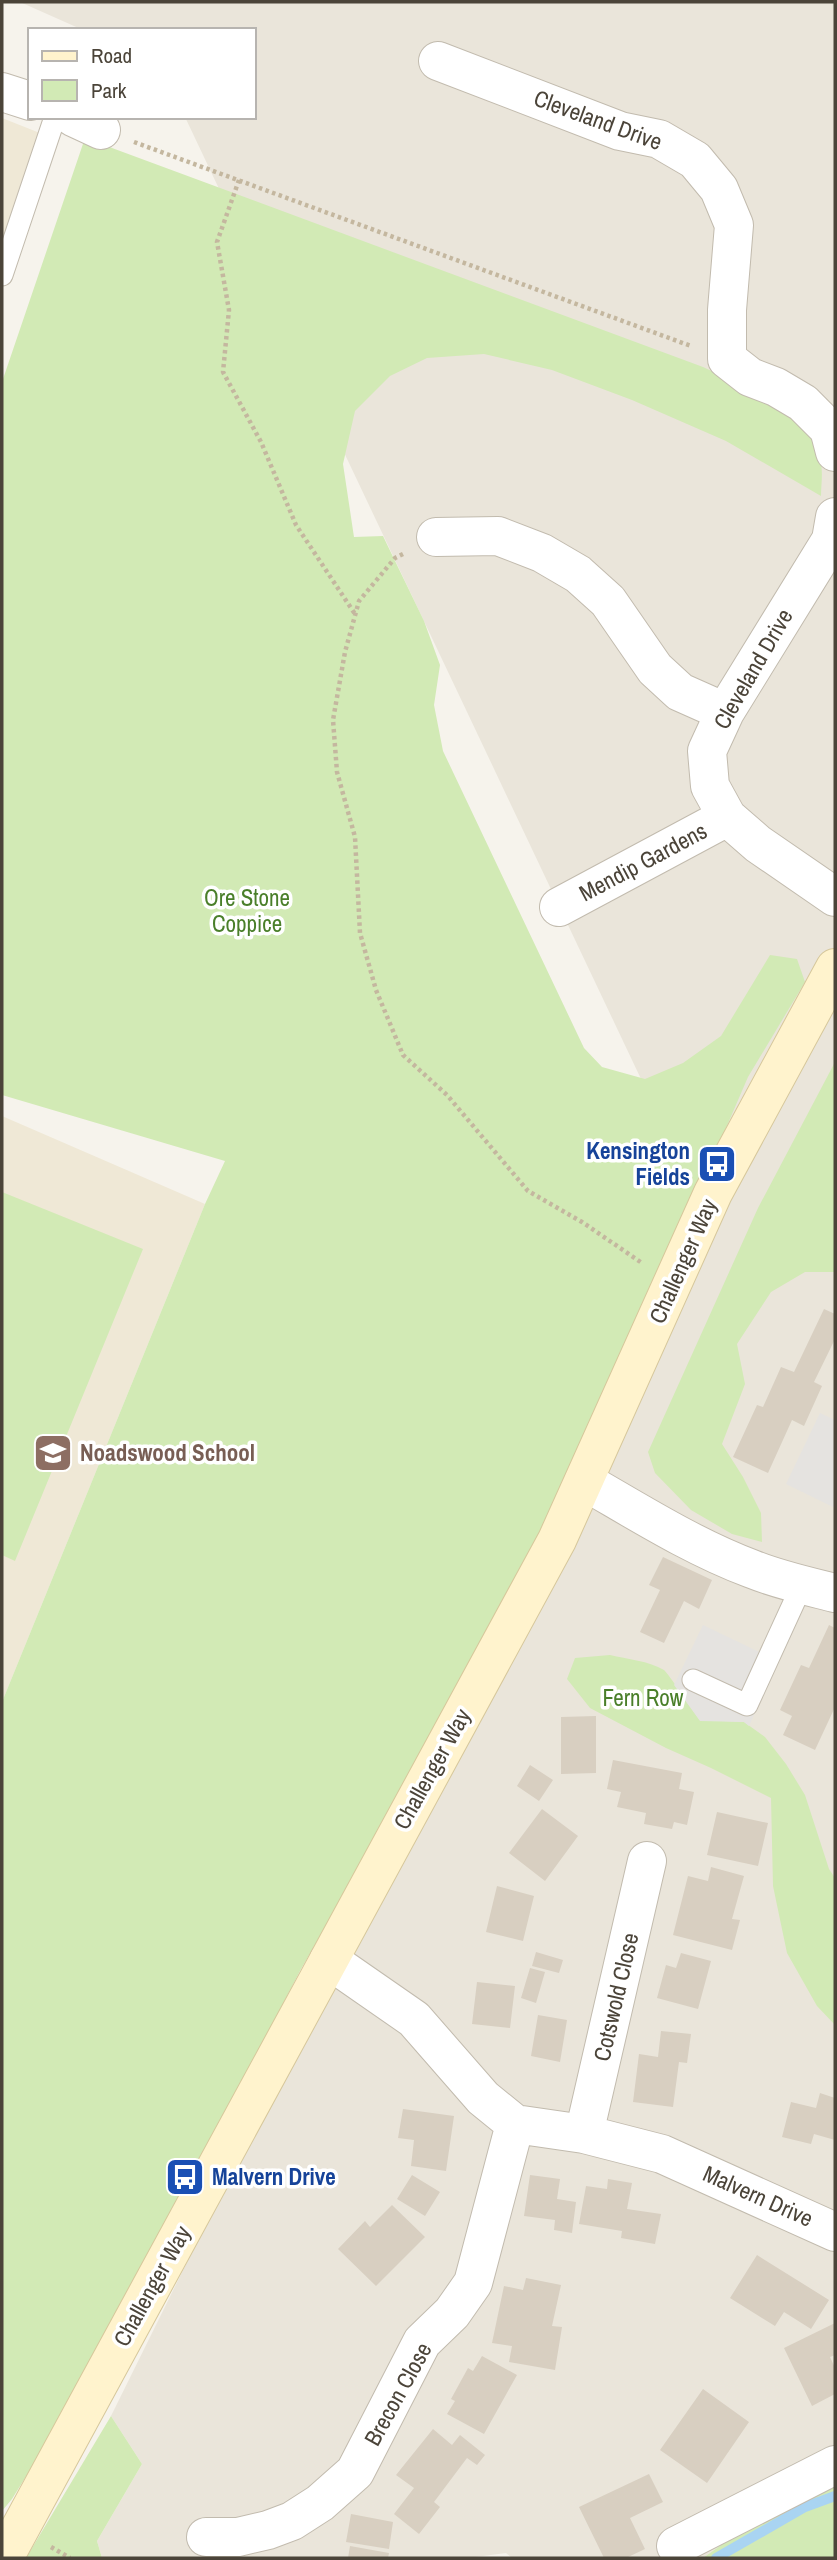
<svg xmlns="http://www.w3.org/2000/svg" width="837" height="2560" viewBox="0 0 837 2560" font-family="'Archivo Narrow',sans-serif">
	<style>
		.residential { fill: #eae5da }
		.education { fill: #efe8d6 }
		.green { fill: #d2eab5 }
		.parking { fill: #e5e3e0 }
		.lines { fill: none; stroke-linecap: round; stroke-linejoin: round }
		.stream { stroke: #a9d4f2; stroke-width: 10 }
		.building { fill: #d8cfc1 }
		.lane-casing { stroke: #c2bbae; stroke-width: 23 }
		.street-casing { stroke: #c2bbae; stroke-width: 40 }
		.secondary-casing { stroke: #d6c79b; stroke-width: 40 }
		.path { stroke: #c4b79f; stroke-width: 4.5; stroke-dasharray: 3.5 3.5; stroke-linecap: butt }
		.lane { stroke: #fff; stroke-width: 21 }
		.street { stroke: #fff; stroke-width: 38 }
		.secondary { stroke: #fff3cd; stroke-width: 38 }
		.labels { text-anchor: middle; stroke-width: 7; stroke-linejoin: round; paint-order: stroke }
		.street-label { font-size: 23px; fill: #4b4439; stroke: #fff }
		.park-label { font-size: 23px; fill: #4a7f2a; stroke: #fff }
		.transit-label { font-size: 23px; font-weight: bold; fill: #164399; stroke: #fff; text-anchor: end }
		.education-label { font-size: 23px; font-weight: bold; fill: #785e54; stroke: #fff; text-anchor: start }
	</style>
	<rect width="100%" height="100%" fill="#f6f3ec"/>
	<path class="residential" d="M20 2H835V2478L735 2535 703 2558H512L506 2553 468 2558H102L97 2541 142 2464 111 2416 705 1214 185 117H254V30H83Z"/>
	<path class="education" d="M2 118 50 137 2 290Z
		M2 1116 205 1204 2 1702Z"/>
	<path class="green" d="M85 138 703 367C745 388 812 410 821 464 823 474 821 486 821 496L726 441 632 400 552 370 484 354 427 358 390 376 355 411 343 464 354 537 383 536 424 621 440 665 434 705 443 751 584 1048 602 1067 645 1079 683 1063 721 1036 770 955 797 959 805 982 748 1077 657 1288 536 1550 435 1736 301 1969 175 2212 51 2436 12 2499 2 2511V1702L205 1204 225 1161 2 1095V382Z
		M835 1062V1272H805L771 1292 737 1344 745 1384 722 1444 743 1477 761 1513 762 1542 732 1534 691 1510 655 1473 648 1452 758 1208Z
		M2 1192 143 1249 15 1561 2 1555Z
		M610 1655C627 1659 649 1661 664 1670 668 1673 694 1712 700 1720L744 1722 765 1737 786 1764 805 1795 829 1869 835 1878V2025L817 2006 787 1953 773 1886 771 1798 711 1768 666 1748 590 1708 567 1679 575 1658Z
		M111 2416 142 2464 97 2541 102 2558H26Z
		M835 2478V2558H703L735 2535Z"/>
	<path class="parking" d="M820 1413 835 1420V1508L786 1484Z
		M703 1625 778 1661 749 1726 744 1722 700 1721 674 1685Z"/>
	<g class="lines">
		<path class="stream" d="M716 2558 805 2507 835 2496"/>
	</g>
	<path class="building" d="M824 1309 835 1314V1339L814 1382 822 1386 804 1426 792 1420 768 1473 733 1457 757 1405 763 1407 781 1367 794 1372Z
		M663 1557 712 1580 699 1609 684 1601 664 1643 640 1632 660 1590 649 1585Z
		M829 1625 835 1628V1707L815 1750 783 1735 792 1716 780 1710 801 1665 809 1668Z
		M596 1716V1773L561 1774V1717Z
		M613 1760 682 1773 679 1789 694 1792 687 1825 674 1822 672 1829 644 1824 646 1813 617 1807 621 1792 607 1789Z
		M530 1765 553 1780 539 1801 517 1786Z
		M542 1809 578 1836 545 1881 509 1853Z
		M717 1812 768 1823 758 1866 707 1855Z
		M711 1867 744 1876 732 1919 740 1920 732 1950 673 1935 688 1876 708 1881Z
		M497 1886 534 1896 523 1941 486 1932Z
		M536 1952 563 1960 559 1973 532 1966Z
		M681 1953 711 1961 698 2009 657 1998 666 1965 676 1968Z
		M530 1968 545 1972 536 2003 521 1998Z
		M477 1982 515 1986 510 2028 472 2024Z
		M538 2015 567 2020 560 2062 531 2056Z
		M661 2031 691 2034 687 2063 679 2062 673 2107 633 2102 639 2054 658 2057Z
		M820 2093 835 2098V2140L814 2134 811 2144 782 2137 791 2102 816 2108Z
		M403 2109 454 2116 446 2171 411 2166 414 2140 398 2138Z
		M412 2175 440 2192 425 2216 397 2199Z
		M530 2175 560 2179 557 2199 576 2202 572 2233 554 2230 555 2220 524 2216Z
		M608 2179 632 2183 627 2209 661 2214 655 2244 621 2238 622 2231 579 2224 586 2186 607 2189Z
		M392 2205 425 2237 376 2286 338 2249 365 2221 370 2227Z
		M757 2255 829 2300 811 2329 784 2312 775 2326 730 2298Z
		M526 2278 561 2285 552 2326 562 2327 555 2370 509 2362 512 2346 492 2343 504 2286 523 2290Z
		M835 2323V2355L830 2357 835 2368V2394L812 2406 784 2348Z
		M482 2356 517 2375 484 2434 447 2414 455 2401 451 2399 468 2368 473 2371Z
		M703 2389 749 2422 707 2483 660 2450Z
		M433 2429 452 2445 460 2435 485 2455 477 2465 467 2458 434 2502 440 2507 419 2534 394 2514 414 2488 396 2475Z
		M649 2474 663 2502 630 2518 645 2549 626 2558H604L579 2507Z
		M351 2514 393 2522 389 2549 346 2542Z
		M350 2546 389 2553 388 2558H348Z"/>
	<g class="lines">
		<g class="lane-casing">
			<path id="lane" d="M2 275 55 117
				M693 1680 747 1705 802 1585"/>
		</g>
		<g class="street-casing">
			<path id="street" d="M438 61 620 131 659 139 695 160 719 189 734 225 727 310V359L750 377 776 387 803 403 829 429 835 452
				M2 92 30 101
				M73 117 101 130
				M835 517 831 540 725 712 707 751 710 786 727 817 758 844 835 897
				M436 537 498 536 542 553 578 574 608 601 655 669 680 692 725 712
				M559 907 727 817
				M584 1481C638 1512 693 1547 752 1569 779 1580 807 1586 835 1593
				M329 1960 414 2019 483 2098 515 2124 584 2134 662 2154 835 2232
				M584 2134 647 1861
				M206 2537H238L268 2530 292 2521 320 2503 355 2472 422 2342 452 2313 473 2283 515 2124
				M676 2546 835 2465"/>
		</g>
		<g class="secondary-casing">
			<path id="secondary" d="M4 2558 557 1540 713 1193 835 968"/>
		</g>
		<path class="path" d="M134 142 691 346
			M239 180 217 242 229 310 223 372 261 442 296 525 355 614
			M403 554 395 558 359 601 345 652 333 720 337 772 355 837 360 933 376 990 403 1055 447 1095 528 1191 582 1222 642 1263
			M51 2547 70 2558"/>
		<use href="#lane" class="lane"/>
		<use href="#street" class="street"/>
		<use href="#secondary" class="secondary"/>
	</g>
	<defs>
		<g id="bus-square" transform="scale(2.0125)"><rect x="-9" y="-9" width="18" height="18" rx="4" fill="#1a4fb4" stroke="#fff"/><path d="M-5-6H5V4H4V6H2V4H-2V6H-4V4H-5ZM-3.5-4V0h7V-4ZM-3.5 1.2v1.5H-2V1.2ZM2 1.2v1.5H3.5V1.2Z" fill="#fff"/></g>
		<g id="school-square" transform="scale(2.0125)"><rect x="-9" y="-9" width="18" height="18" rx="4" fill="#8d6e63" stroke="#fff"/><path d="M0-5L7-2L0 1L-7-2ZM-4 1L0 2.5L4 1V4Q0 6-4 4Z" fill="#fff"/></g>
	</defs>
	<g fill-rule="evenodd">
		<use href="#bus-square" x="717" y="1164"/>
		<use href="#school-square" x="53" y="1453"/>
		<use href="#bus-square" x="185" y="2177"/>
	</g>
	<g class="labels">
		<g class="street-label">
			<text transform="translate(598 120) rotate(20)" y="8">Cleveland Drive</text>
			<text transform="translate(753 669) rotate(-60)" y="8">Cleveland Drive</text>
			<text transform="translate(643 862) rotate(-28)" y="8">Mendip Gardens</text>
			<text transform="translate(683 1261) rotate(-66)" y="8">Challenger Way</text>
			<text transform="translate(432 1769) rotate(-61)" y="8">Challenger Way</text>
			<text transform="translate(616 1997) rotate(-77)" y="8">Cotswold Close</text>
			<text transform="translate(758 2196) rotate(24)" y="8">Malvern Drive</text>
			<text transform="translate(152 2286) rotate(-61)" y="8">Challenger Way</text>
			<text transform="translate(398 2394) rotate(-61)" y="8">Brecon Close</text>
		</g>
		<g class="park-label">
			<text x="247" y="906">Ore Stone<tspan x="247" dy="26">Coppice</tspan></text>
			<text x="643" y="1706">Fern Row</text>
		</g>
		<g class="transit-label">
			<text x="690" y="1159">Kensington<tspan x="690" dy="26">Fields</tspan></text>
			<text x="212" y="2185" text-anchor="start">Malvern Drive</text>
		</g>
		<g class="education-label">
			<text x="80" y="1461">Noadswood School</text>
		</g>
	</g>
	<rect width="837" height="2560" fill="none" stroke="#4b4439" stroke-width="7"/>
	<rect x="28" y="28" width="228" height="91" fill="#ffffff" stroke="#b7b4b0" stroke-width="2"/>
	<rect x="42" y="51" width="35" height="10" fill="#fff3cd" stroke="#b7b4b0" stroke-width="2"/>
	<text x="91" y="63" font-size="21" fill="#4b4439">Road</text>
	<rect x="42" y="80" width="35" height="21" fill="#d2eab5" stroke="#b7b4b0" stroke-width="2"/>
	<text x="91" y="98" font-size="21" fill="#4b4439">Park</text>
</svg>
